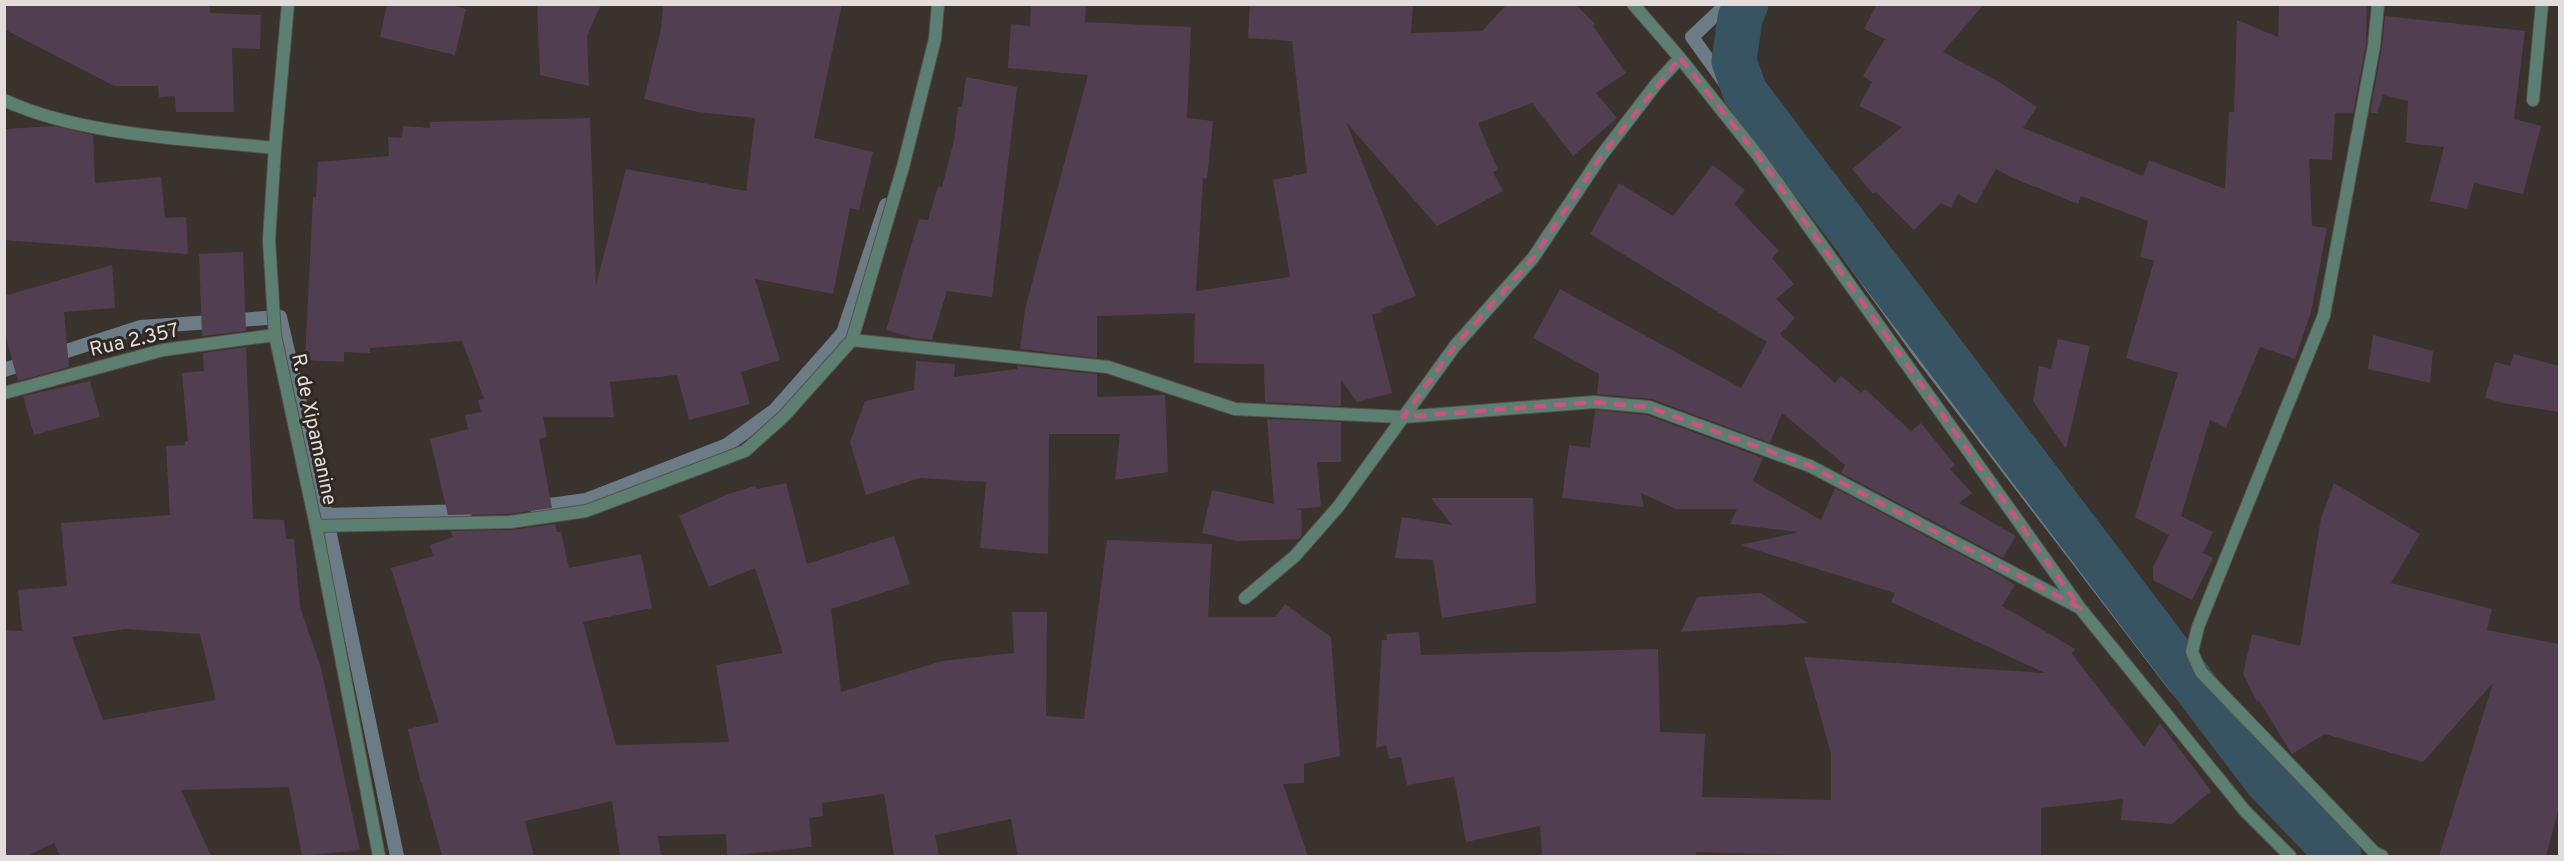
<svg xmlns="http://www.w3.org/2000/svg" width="2564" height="861" viewBox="0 0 2564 861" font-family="Overpass,sans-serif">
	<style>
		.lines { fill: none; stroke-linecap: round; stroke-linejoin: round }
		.stream { stroke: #6b7c86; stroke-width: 14 }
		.canal { stroke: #385362; stroke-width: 45 }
		.building { fill: #523e51; fill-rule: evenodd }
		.minor-casing { stroke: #58514b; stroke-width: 14 }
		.tertiary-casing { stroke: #58514b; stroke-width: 14 }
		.minor { stroke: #5d7f71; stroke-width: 12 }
		.tertiary { stroke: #5d7f71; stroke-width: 12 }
		.marked { fill: none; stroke: #cc5381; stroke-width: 4.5; stroke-dasharray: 12 8; stroke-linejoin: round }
		.labels { text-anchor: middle; stroke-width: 6; stroke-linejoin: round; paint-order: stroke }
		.street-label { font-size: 20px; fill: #e2ddda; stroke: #302822 }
	</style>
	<rect width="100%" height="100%" fill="#3a322c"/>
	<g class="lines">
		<path class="stream" d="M1727 4 1692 37 1919 352 2174 685 2327 856
			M51 356 141 327 280 317 326 515 466 511
			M4 370 29 362
			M536 507 586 500 727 445 775 410 843 333 886 205
			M326 515 397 856"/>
		<path class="canal" d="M1746 4 1740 18 1734 61 1745 92 2266 780 2339 856"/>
	</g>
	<path class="building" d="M4 4H210V13L261 15 260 49 232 48 234 112H176L175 96 159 97 158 86H114L4 29Z
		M387 4H447L466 9 455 55 380 37Z
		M537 4H601L587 36 589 86 540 75Z
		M663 4H842L814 138 873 152 859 210 850 208 833 294 755 279 780 360 741 372 750 404 689 420 677 375 610 382 614 417H543L547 437 539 439 552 508 509 514 448 515 430 439 468 429 465 415 481 412 478 400 484 399 462 341 370 348V353L344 352V362L305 360 313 197H316L318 162 389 156 388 137 402 138 403 126 430 128V122L590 118 596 285 626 169 746 191 755 118 698 112 644 99 661 29Z
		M1031 4H1086L1085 22 1191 27 1187 118 1213 121 1207 179 1203 178 1196 291 1290 277 1273 180 1307 173 1292 41 1248 38 1250 4H1413L1411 33 1482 31 1507 4H1575L1595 24 1593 26 1626 73 1596 93 1617 118 1573 156 1532 103 1478 123 1498 170 1493 172 1503 191 1437 226 1346 122 1416 296 1381 309 1382 312 1372 315 1392 393 1357 402 1341 380V406L1265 402 1264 364 1194 363 1195 310V313L1097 316V358L1020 349 1025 309 1088 75 1008 68 1011 24 1030 26Z
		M1877 4H1984L1943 52 1999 82 2037 107 2023 128 2143 176 2149 160 2225 189 2229 112H2234L2237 20 2278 37 2279 4H2367L2366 45 2353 113H2335L2332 160 2309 159 2312 226 2327 228 2311 312 2295 359 2260 347 2226 428 2210 420 2181 516 2213 532 2203 553 2213 558 2192 600 2153 580V567L2169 535 2135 517 2178 373 2126 358 2154 261 2140 257 2148 221 2081 196 2078 204 2013 178 1996 169 1976 204 1958 194 1951 208 1941 203 1914 230 1876 192 1873 194 1852 169 1902 127 1859 106 1872 82 1863 76 1885 39 1864 29Z
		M2385 16 2525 31 2514 119 2541 126 2523 194 2474 183 2467 209 2430 201 2444 147 2406 143 2408 101 2383 95 2377 113H2370L2382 47Z
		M966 77 1017 87 992 297 947 291 932 340 913 338 886 330 919 219 928 220 938 186 942 187 954 141 958 107H962Z
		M55 126 93 135 95 183 161 177 165 218 186 217 188 254 4 240V129Z
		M1713 165 1745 190 1734 204 1779 251 1772 258 1794 284 1776 299 1795 318 1780 334 1835 383 1841 376 1861 393 1865 389 1911 431 1921 423 1955 465 1950 469 1972 493 1959 503 2016 536 2003 558 1841 473 1845 465 1782 413 1770 443 1652 399 1597 394 1599 374 1533 338 1560 289 1741 388 1767 342 1590 234 1619 183 1673 216Z
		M243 252 246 331 202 336 199 254Z
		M112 265 115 308 64 312 69 367 18 381 4 331V296Z
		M2373 335 2433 351 2430 383 2368 369Z
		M2058 339 2090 346 2066 449 2033 401 2039 366 2051 369Z
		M246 347 253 519 284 520 286 539H294L300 607 321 668 360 850 302 856 289 787 181 790 211 856H60L54 843 27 856H4V630L22 631 18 590 67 586 61 523 170 515 166 446 185 445V442L188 441 182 373 204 371 203 353ZM125 629 200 634 216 700 103 720 72 637Z
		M2514 354 2559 366V412L2508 404 2485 398 2495 362 2510 366Z
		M916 361 955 364 954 377 1017 369V366L1097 374V397L1165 395 1168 472 1115 480 1120 434H1049L1048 554 980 548 986 482 920 478 866 495 850 442 865 401 914 390Z
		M90 381 100 417 34 435 23 396Z
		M1595 410 1647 415 1763 458 1753 481 1821 520 1835 488 1998 574 2015 585 2002 606 2075 649 2072 654 2144 747 2160 723 2211 791 2172 824 2121 820 2123 799 2041 808V855L1831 856 1696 852V856H1542L1540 826 1466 842 1454 777 1407 785 1401 757 1389 759 1386 745 1376 748 1382 640H1387L1386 634 1419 632 1421 655 1658 649 1660 732 1705 734 1702 797 1831 800V754L1804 657 2045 673 1891 602 1895 593 1740 545 1799 532 1730 524 1737 509H1676L1641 493 1644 507 1562 498 1569 445 1590 448Z
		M1267 419 1341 422V462H1317L1321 507 1295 509 1301 510 1302 535 1299 539 1237 541 1202 533 1212 490 1274 504Z
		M786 483 807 564 894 536 910 584 831 609 841 692 942 661 1014 653 1012 612H1047L1046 716 1084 719 1107 540 1212 544 1208 617H1275L1285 604 1331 637 1340 756 1304 764V783L1283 784 1308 856H1018L1011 819 935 835 939 856H894L884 794 822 803 823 816 809 818 812 847 727 856 726 834 658 836 661 856H620L612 801 525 821 534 856H442L422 783H421L408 729 439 722 391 568 433 556 430 545 453 537 451 531 510 530 555 524 557 532H561L569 568 641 554 652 608 583 622 616 745 729 742 716 665 783 653 755 568 709 587 679 516 728 494 755 486 757 489Z
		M2334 483 2420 534 2391 583 2492 609 2487 630 2559 644V808L2546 856H2439L2493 683 2423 762 2325 734 2292 754 2259 701 2257 702 2243 674 2252 634 2300 646 2321 518Z
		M1431 498H1533L1536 603 1442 618 1433 560 1395 558 1402 517 1452 525Z
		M1761 593 1808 623 1681 632 1697 597Z"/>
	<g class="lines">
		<g class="minor-casing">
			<path id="minor" d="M1633 4 1680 58 1759 157 2080 608 2245 811 2290 856
				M2378 4 2374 46 2324 315 2198 627 2192 652 2201 672 2375 853 2382 856
				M4 100C81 136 190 139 275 148
				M2533 100 2542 4
				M852 340 1108 367 1235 409 1403 417 1594 402 1649 407 1810 466 2080 608
				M4 393 163 350 275 335
				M316 526 510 522 586 511 745 451 784 416 852 340 903 167 935 39 938 4
				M1245 598 1295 556 1338 507 1455 346 1533 258 1601 156 1657 83 1680 58"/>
		</g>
		<g class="tertiary-casing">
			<path id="tertiary" d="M288 4 275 148 269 240 275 335 316 526 379 856"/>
		</g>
		<use href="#minor" class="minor"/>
		<use href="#tertiary" class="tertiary"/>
	</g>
	<path class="marked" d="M1680 58 1759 157 2080 608 1810 466 1649 407 1594 402 1403 417 1455 346 1533 258 1601 156Z"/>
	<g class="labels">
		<g class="street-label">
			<text transform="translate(134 339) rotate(-13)" y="7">Rua 2.357</text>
			<text transform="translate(315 429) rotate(78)" y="7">R. de Xipamanine</text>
		</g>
	</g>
	<rect width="2564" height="861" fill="none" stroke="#e2ddda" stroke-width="12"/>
</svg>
